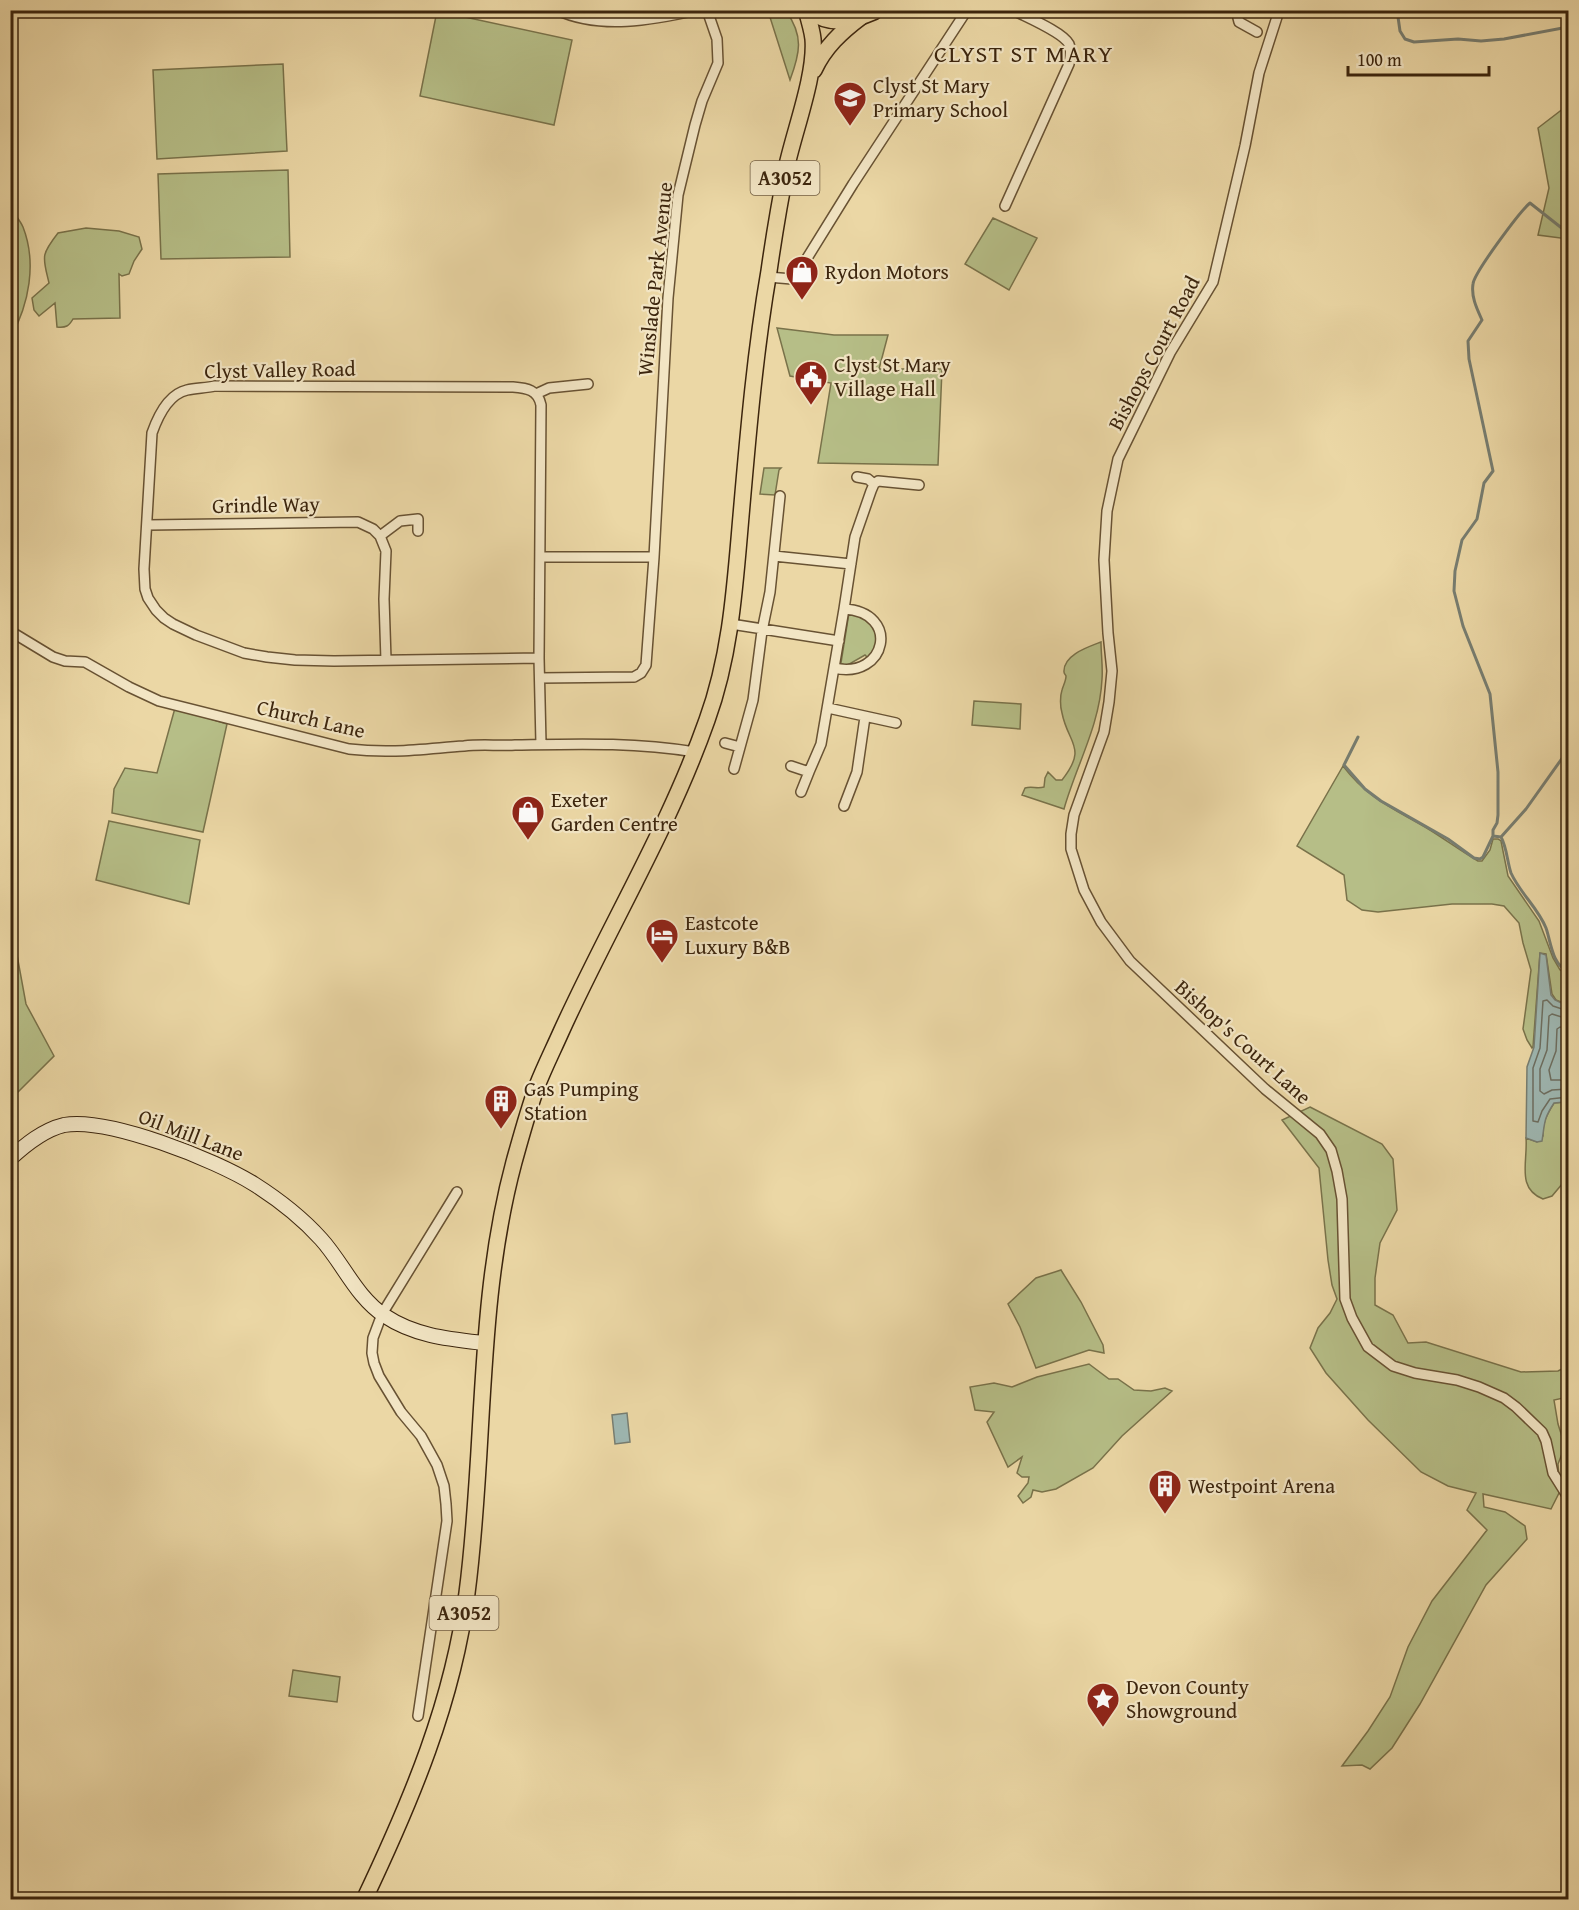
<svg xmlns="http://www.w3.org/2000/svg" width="1579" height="1910" viewBox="0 0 1579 1910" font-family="'Gentium Book Plus',serif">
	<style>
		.green { fill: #b6be87; stroke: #79724a; stroke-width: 1.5 }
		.water { fill: #9eb7b2; stroke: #777d70; stroke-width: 1.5 }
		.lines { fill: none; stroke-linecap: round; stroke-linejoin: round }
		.shore { stroke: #6d6e60; stroke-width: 1.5 }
		.stream { stroke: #777d70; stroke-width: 3 }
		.street-casing { stroke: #685233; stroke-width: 12 }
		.secondary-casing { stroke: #3c250d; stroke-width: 16 }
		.primary-casing { stroke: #3c250d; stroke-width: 18 }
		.highway-casing { stroke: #3c250d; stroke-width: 21 }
		.street { stroke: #f2e5c4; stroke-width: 9 }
		.secondary { stroke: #f2e5c4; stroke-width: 14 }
		.primary { stroke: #ebd7a5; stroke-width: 15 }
		.highway { stroke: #ebd7a5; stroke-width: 18 }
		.labels { text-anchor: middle; stroke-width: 4.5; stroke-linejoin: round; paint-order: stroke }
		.shield { fill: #f2e5c4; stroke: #735f44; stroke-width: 1.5 }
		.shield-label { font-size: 20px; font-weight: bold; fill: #3c250d }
		.poi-label { font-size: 21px; fill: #3c250d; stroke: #f2e5c4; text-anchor: start }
		.street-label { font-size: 21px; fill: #3c250d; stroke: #f2e5c4 }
		.quarter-label { font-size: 24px; letter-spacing: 1.5px; fill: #3c250d; stroke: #f2e5c4 }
	</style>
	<rect width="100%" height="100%" fill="#ebd7a5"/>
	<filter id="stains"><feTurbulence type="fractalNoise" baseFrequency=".00333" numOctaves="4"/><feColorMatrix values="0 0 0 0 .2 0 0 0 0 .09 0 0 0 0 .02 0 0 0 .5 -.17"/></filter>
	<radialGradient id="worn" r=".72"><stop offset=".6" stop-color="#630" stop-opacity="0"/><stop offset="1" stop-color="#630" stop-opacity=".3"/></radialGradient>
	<path class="green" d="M437 11 572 40 554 125 420 96Z
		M768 11H786C804 36 800 53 790 80Z
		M283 64 287 151 157 159 153 70Z
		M1568 105V239L1538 235 1549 188 1538 128Z
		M288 170 290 257 161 259 158 174Z
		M10 207C14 214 20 220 23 227 37 263 29 304 11 337Z
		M993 218 1037 238 1009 290 965 264Z
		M86 228 119 231 139 237 142 249 134 261 129 274 122 276 119 274 120 318 73 319C69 326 66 328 57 327L55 303 39 316 34 310 32 298 49 283C43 257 40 256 58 233Z
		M777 328 834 335H888L879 369H942L938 465 818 463 831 383 790 376Z
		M764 468H781L779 470 775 495 760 494Z
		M849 613H854L871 622 878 640 869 659 865 655 846 666 841 663Z
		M1101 642C1101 654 1103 667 1102 679 1100 725 1076 766 1064 809L1022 795 1025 788C1032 786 1037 789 1044 787L1045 778 1048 772 1056 780H1062C1088 747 1068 744 1062 713 1060 706 1060 696 1062 690 1063 686 1066 681 1066 676 1066 675 1064 674 1064 672 1063 655 1088 647 1101 642Z
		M974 701 1021 704 1020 729 972 725Z
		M175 708 227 724 203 832 112 813 114 789 125 768 157 773Z
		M1343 766C1369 800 1395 809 1430 830 1446 840 1461 851 1478 861H1482L1490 850 1493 839H1498L1501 841 1508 876 1539 921 1553 958 1560 970 1568 974V1005L1556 1000 1552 994 1546 954 1540 953 1533 1047 1532 1048 1527 1040 1523 1029 1531 970 1523 943 1519 923 1504 906 1492 904H1452L1378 912 1362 910 1347 900 1344 875 1297 846Z
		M109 821 200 840 189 904 96 880Z
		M11 934 15 944 26 1004 54 1056 11 1099Z
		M1565 1102 1568 1105V1177L1552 1196 1543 1199C1516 1188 1528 1162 1526 1138L1537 1142 1543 1136C1542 1123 1547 1114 1554 1103Z
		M1310 1107 1382 1144 1393 1159 1397 1210 1380 1243 1375 1278V1305L1393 1315 1408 1343 1426 1342 1521 1372 1558 1371 1568 1366V1397L1554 1400 1558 1424 1565 1446 1558 1464 1560 1491 1551 1509 1483 1494 1484 1507 1505 1512 1525 1526 1527 1539 1486 1585 1420 1704 1392 1748 1370 1769 1362 1765 1342 1766 1368 1731 1390 1697 1408 1647 1432 1601 1487 1530 1467 1510 1476 1493 1448 1486 1421 1472 1368 1420 1326 1373 1310 1348 1318 1328 1330 1313 1337 1299 1332 1285 1328 1260 1319 1168 1282 1120Z
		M1061 1270 1081 1302 1103 1345 1104 1353 1089 1350 1036 1368 1020 1327 1008 1304 1036 1278Z
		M1089 1364 1109 1379H1118L1134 1390 1151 1391 1165 1388 1172 1391 1122 1436 1093 1468 1056 1489 1042 1492 1033 1490 1031 1497 1023 1503 1018 1496 1028 1483 1029 1477H1022L1017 1473 1022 1457 1008 1467 987 1422 994 1412 975 1410 970 1387 994 1383 1012 1387 1037 1377Z
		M293 1670 340 1677 337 1702 289 1696Z"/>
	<path class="water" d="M1540 953 1546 955 1551 995 1555 1000 1568 1006V1105L1565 1102 1554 1103C1543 1120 1545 1123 1542 1141L1537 1142 1526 1138 1527 1067 1534 1047Z
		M627 1413 630 1442 615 1444 612 1415Z"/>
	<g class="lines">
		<path class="shore" d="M1568 1011 1553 1006 1547 1000 1543 1001 1540 1048 1533 1068V1121L1538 1122 1542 1111 1550 1099 1568 1097
			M1568 1019 1552 1014 1549 1016 1547 1050 1540 1069V1091L1544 1094 1552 1090 1568 1089
			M1568 1028 1560 1027 1557 1029 1556 1051 1549 1070 1551 1080H1568"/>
		<path class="stream" d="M1397 10 1400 31 1405 39 1414 42 1458 39 1481 41 1504 39 1568 27
			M1568 233 1530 203C1520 211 1474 273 1473 284 1471 297 1477 309 1482 320L1468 341 1469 359 1493 471 1484 483 1477 519 1462 540 1455 571 1454 591 1463 626 1490 694 1498 772V815L1497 823 1493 830V836L1501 837C1507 848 1507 861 1511 873 1520 893 1538 908 1546 928 1551 942 1552 965 1568 971
			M1358 737 1344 765 1365 789 1381 801 1448 839 1474 858 1480 859 1483 857 1493 836
			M1501 837 1526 809 1568 750"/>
		<g class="street-casing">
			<path id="street" d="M557 10C600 30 653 20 697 10
				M1240 10 1238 18 1239 22 1257 32
				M1270 10 1276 14 1277 17 1259 73 1245 146 1213 282 1170 353 1118 459 1107 511 1104 560 1108 633 1112 671 1109 702 1104 732 1074 815 1071 834V849L1084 890 1101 922 1130 961 1265 1089 1320 1134 1331 1150 1337 1171 1342 1199 1345 1299 1352 1318 1368 1347 1393 1366 1415 1373 1457 1380 1479 1387 1504 1398 1516 1407 1542 1432 1546 1441 1553 1473 1568 1497
				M1005 206 1069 64C1070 58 1072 50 1069 44 1063 32 1026 17 1013 10
				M768 277 792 279 796 276 853 184 967 10
				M536 394 549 388 588 384
				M857 477 868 479 874 484
				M148 525 358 522 373 529 380 536 386 551 384 599 386 660
				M380 536 400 521 418 519V531
				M774 556 851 564
				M541 557H654
				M731 624 839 641
				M10 631 53 657 65 661 85 662 129 687 159 701 349 749C391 754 423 749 464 746 481 744 498 746 515 745 578 744 632 742 695 752
				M539 658 334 661 295 660 267 657 244 653 196 635 173 624 164 618 156 610 148 598 145 589 144 569 152 433C158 416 169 394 187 390 196 388 206 388 215 386L513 387C527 388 538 390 541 405L539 658 541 744
				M834 668C887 680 901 612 844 609
				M540 678 634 677 641 673 646 665 654 557 668 298 678 195 695 125 702 101 718 63 717 39 707 10
				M828 708 896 723
				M725 743 740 747
				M791 766 809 772 801 792
				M734 769 753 700 762 631 770 592 780 496
				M809 772 821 744 844 609 855 537 871 491 874 484 878 481 919 485
				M844 806 857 772 865 717
				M418 1716 447 1521 446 1504 444 1486 437 1465 421 1436 401 1412 379 1376 374 1363 372 1353 373 1338 382 1314 457 1192"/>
		</g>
		<g class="secondary-casing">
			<path id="secondary" d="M10 1159C25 1145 43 1130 64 1125 108 1117 216 1160 254 1184 276 1198 303 1219 321 1239 343 1263 356 1297 385 1316 415 1336 449 1339 484 1343"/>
		</g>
		<g class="primary-casing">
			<path id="primary" d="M814 70C825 47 841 32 861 17
				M364 1900C411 1801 453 1702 467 1593 486 1449 476 1303 514 1162 521 1137 528 1111 537 1086 544 1068 553 1050 561 1032 608 928 669 828 707 720 731 654 735 585 741 516 748 435 755 352 769 271 774 236 780 200 787 165 795 129 816 74 813 39 812 30 809 20 806 10"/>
		</g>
		<g class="highway-casing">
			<path id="highway" d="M810 10C832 25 851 20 874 10"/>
		</g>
		<use href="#street" class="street"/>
		<use href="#secondary" class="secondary"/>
		<use href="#primary" class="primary"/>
		<use href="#highway" class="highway"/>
	</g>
	<defs>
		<g id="school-pin" transform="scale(1.725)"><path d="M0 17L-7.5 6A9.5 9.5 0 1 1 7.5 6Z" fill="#8f2418" stroke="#f2e5c4"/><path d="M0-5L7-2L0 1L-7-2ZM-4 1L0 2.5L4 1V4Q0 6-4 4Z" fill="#fff"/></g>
		<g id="shop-pin" transform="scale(1.725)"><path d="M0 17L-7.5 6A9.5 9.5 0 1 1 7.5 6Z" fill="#8f2418" stroke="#f2e5c4"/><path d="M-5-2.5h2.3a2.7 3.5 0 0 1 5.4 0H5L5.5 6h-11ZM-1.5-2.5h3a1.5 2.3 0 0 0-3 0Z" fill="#fff"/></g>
		<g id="civic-pin" transform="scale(1.725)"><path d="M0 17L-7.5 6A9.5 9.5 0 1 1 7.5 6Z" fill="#8f2418" stroke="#f2e5c4"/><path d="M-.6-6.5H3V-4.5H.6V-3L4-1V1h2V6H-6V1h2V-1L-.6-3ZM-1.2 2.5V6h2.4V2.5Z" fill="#fff"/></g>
		<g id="hotel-pin" transform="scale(1.725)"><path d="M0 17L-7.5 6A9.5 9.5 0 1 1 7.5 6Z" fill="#8f2418" stroke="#f2e5c4"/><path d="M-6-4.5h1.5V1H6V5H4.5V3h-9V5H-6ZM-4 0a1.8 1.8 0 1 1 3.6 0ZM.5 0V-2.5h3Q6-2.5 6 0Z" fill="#fff"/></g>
		<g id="building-pin" transform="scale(1.725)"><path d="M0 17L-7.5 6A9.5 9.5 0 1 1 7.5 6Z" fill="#8f2418" stroke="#f2e5c4"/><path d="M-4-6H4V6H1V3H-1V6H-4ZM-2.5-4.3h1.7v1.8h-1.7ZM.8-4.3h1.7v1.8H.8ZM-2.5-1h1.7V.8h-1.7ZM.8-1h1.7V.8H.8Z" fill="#fff"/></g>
		<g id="sight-pin" transform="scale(1.725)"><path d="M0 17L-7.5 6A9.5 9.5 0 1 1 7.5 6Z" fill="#8f2418" stroke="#f2e5c4"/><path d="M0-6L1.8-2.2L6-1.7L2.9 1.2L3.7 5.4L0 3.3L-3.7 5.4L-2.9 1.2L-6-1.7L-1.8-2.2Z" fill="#fff"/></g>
	</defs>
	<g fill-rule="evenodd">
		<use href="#school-pin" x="850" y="98"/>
		<use href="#shop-pin" x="802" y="272"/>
		<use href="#civic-pin" x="811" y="377"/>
		<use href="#shop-pin" x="528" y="812"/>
		<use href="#hotel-pin" x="662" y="935"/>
		<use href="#building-pin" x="501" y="1101"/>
		<use href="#building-pin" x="1165" y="1486"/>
		<use href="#sight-pin" x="1103" y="1699"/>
	</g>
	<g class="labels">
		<g class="shield">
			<rect x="750.5" y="161" width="69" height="34" rx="4.5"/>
			<rect x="429.5" y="1596" width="69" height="34" rx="4.5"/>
		</g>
		<g class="shield-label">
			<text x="785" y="185">A3052</text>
			<text x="464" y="1620">A3052</text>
		</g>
		<g class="poi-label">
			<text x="873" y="93">Clyst St Mary<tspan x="873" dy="24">Primary School</tspan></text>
			<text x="825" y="279">Rydon Motors</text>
			<text x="834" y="372">Clyst St Mary<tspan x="834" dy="24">Village Hall</tspan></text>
			<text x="551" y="807">Exeter<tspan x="551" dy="24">Garden Centre</tspan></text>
			<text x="685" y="930">Eastcote<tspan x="685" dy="24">Luxury B&amp;B</tspan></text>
			<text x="524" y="1096">Gas Pumping<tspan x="524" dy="24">Station</tspan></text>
			<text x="1188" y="1493">Westpoint Arena</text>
			<text x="1126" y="1694">Devon County<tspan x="1126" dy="24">Showground</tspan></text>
		</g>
		<g class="street-label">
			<text transform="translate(655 279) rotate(-84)" y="7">Winslade Park Avenue</text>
			<text transform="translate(1154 353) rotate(-62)" y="7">Bishops Court Road</text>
			<text transform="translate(280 370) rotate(-1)" y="7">Clyst Valley Road</text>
			<text transform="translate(266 505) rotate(-1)" y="7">Grindle Way</text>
			<text transform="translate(311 719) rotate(13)" y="7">Church Lane</text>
			<text transform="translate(1243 1042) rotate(42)" y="7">Bishop's Court Lane</text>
			<text transform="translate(191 1135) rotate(21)" y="7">Oil Mill Lane</text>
		</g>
		<g class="quarter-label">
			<text x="1024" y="62">CLYST ST MARY</text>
		</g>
	</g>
	<rect width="1579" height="1910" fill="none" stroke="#ebd7a5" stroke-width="36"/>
	<rect x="12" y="12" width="1555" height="1886" fill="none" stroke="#3c250d" stroke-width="3"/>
	<rect x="18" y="18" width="1543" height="1874" fill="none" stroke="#3c250d" stroke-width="1.5"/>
	<path d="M1348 66v9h141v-9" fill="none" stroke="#3c250d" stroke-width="3"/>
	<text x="1357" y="66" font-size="18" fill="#3c250d" stroke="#f2e5c4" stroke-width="4.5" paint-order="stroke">100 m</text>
	<rect width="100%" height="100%" filter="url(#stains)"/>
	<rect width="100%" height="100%" fill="url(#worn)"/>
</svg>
